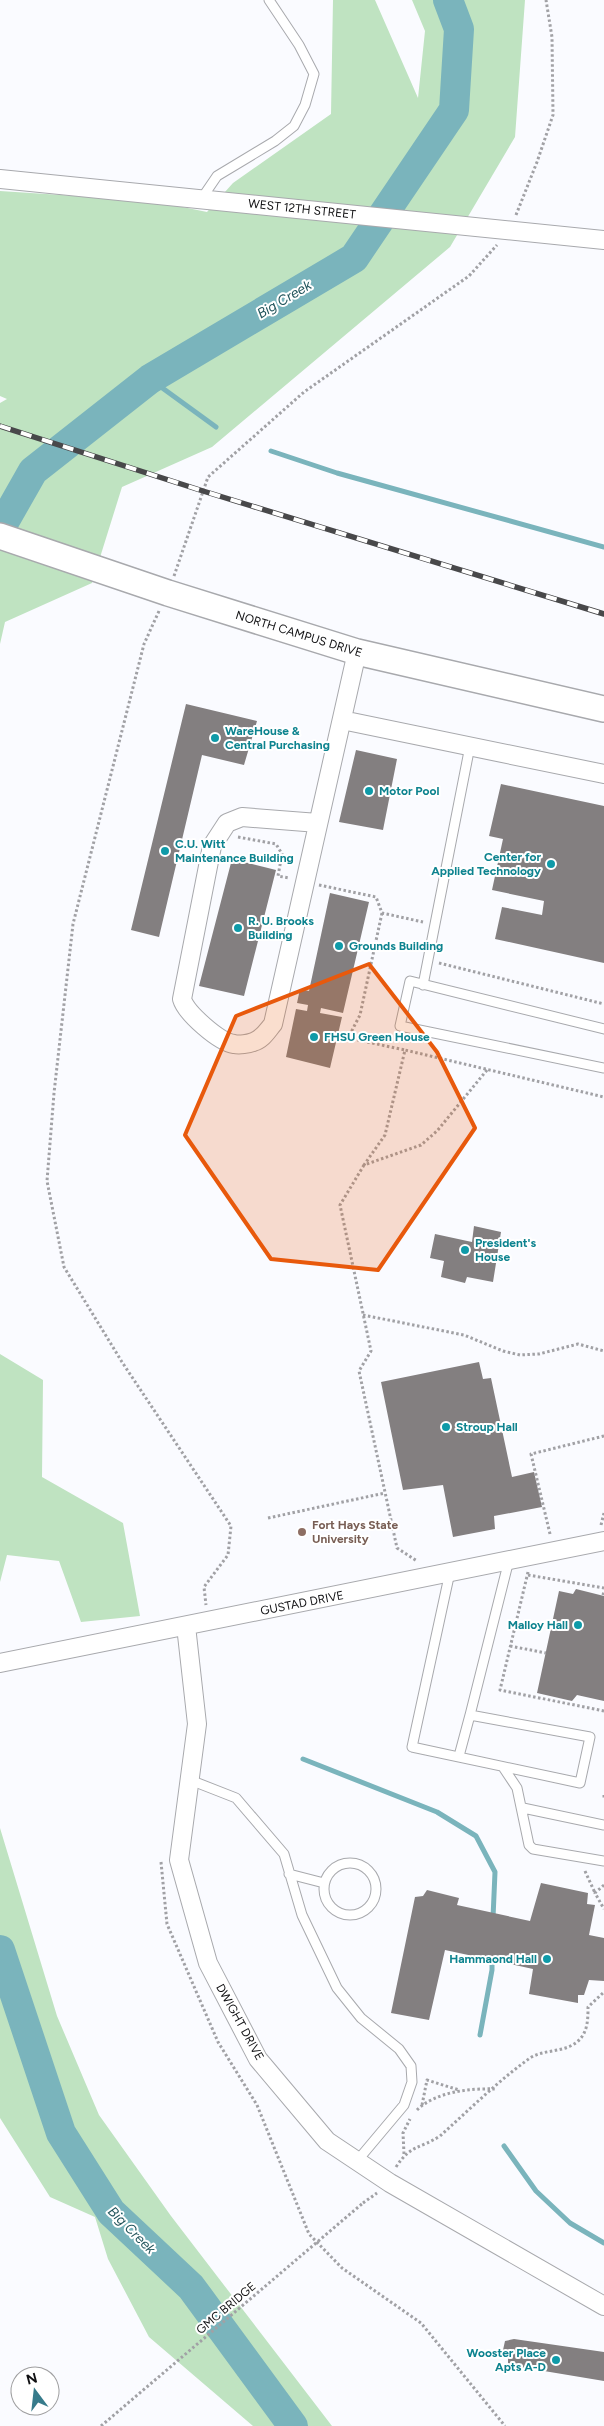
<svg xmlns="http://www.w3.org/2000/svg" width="604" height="2426" viewBox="0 0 604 2426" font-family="Figtree,sans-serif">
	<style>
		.green { fill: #bfe3c1 }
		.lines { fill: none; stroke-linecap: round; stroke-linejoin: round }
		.stream { stroke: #7ab4bc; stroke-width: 5 }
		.river { stroke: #7ab4bc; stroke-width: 30 }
		.building { fill: #837f80 }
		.lane-casing { stroke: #a8a9ad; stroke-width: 11 }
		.street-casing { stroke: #a8a9ad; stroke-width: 20 }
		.secondary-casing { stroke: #a8a9ad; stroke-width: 28 }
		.path { stroke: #a1a1a5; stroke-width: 3; stroke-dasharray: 2.5 2.5; stroke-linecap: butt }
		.lane { stroke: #fff; stroke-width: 9 }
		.street { stroke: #fff; stroke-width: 18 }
		.secondary { stroke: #fff; stroke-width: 25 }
		.rail-casing { stroke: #48484a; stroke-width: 5.5 }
		.rail { stroke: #fff; stroke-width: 4; stroke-dasharray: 11; stroke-linecap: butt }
		.path-bridge { stroke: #a1a1a5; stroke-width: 3; stroke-dasharray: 2.5 2.5; stroke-linecap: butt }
		.marked { fill: #e8590c; fill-opacity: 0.2; stroke: #e8590c; stroke-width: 4; stroke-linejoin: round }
		.culture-dot { fill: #0f9aa8; stroke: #fff; stroke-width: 2 }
		.education-dot { fill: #8d6e63; stroke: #fff; stroke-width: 2 }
		.labels { text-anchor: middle; stroke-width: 4; stroke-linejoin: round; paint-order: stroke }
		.street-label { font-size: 12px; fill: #101012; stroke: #fff }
		.culture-label { font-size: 12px; font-weight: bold; fill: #0d838f; stroke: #fff; text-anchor: start }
		.education-label { font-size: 12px; font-weight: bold; fill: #785e54; stroke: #fff; text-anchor: start }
		.water-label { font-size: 14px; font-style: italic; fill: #22555c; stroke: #fff }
	</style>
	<rect width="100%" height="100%" fill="#fafbff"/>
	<path class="green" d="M333 0H375L418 98 425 31 412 0H525L515 137 450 247 212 447 122 487 92 583 5 622 0 644V403L7 399 0 396V191L153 201 207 212 233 183 331 114Z
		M0 1354 43 1380 42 1477 123 1523 140 1616 81 1622 59 1561 7 1555 0 1582Z
		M0 1828 57 2016 99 2115 171 2216 332 2426H253L149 2337 108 2259 95 2217 50 2197 0 2118Z"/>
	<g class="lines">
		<path class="stream" d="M150 379 216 427
			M271 451 337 473 604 547
			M303 1759 437 1812 476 1836 495 1872 493 1918
			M480 2035 492 1970V1954
			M504 2146 536 2191 570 2223 604 2243"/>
		<path class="river" d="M0 529 33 471 150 379 354 258 454 110 459 29 448 0
			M0 1950 61 2133 111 2212 191 2287 293 2426"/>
	</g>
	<path class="building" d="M186 704 257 721 244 765 202 755 159 937 131 930Z
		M356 750 397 759 383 830 339 822Z
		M501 784 604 806V963L495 939 502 907 542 915 544 901 492 890 503 839 489 836Z
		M232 859 276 870 244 996 199 986Z
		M330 893 369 902 343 1013 321 1008 320 1013 342 1017 330 1068 286 1057 296 1009 307 1011 308 1005 297 1003 300 989 309 991Z
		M474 1226 501 1232 493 1282 467 1277 465 1283 441 1277 444 1261 430 1258 435 1234 472 1242Z
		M479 1362 483 1379 491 1378 512 1477 534 1472 542 1507 494 1516 495 1529 453 1537 443 1485 403 1490 381 1382Z
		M576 1589 604 1596V1701L577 1695 572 1701 537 1693 559 1591 573 1594Z
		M541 1883 588 1893 587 1904 595 1905 589 1935 604 1938V1981L589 1980 584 1995H578V2003L529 1994 533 1969 445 1950 429 2020 391 2013 415 1897 423 1896 427 1890 459 1898 457 1905 530 1921Z
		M514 2339 604 2352V2381L508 2365V2355L503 2350 505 2341Z"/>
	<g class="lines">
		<g class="lane-casing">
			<path id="lane" d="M202 198 217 176 275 141 294 126 305 105 314 74 299 45 269 0
				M423 985 470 746
				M604 1029 410 981 400 1026 604 1068
				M450 1572 412 1747 580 1783 590 1737 470 1715 509 1560
				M459 1756 470 1715
				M503 1767 517 1788 529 1845 533 1849 604 1861
				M190 1780 236 1798 284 1854 302 1915 337 1988 361 2018 399 2049 411 2066 412 2082 404 2105 357 2161
				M523 1808 604 1825
				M324 1889a26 26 0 1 1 52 0a26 26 0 1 1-52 0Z
				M289 1874 324 1883"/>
		</g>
		<g class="street-casing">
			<path id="street" d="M0 179 604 240
				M342 720 604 774
				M318 823 242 817 227 823 212 846 182 999C186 1013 219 1042 234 1044 239 1045 249 1044 253 1042 263 1039 267 1031 273 1024L357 652
				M186 1626 197 1724 179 1860 208 1963 258 2059 327 2141 390 2183 604 2306
				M0 1663 604 1541"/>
		</g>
		<g class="secondary-casing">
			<path id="secondary" d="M0 536 168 593 357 652 604 709"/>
		</g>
		<path class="path" d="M516 215 537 162 553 115 552 37 546 0
			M174 576 208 477 304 392 469 276 497 245
			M159 611 144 644 73 924 54 1093 47 1181 64 1267 122 1362 231 1526 228 1555 204 1587 206 1605
			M238 837 276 844 282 854 278 876 289 878
			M319 885 376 897 382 913 423 922
			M382 913 360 1015 348 1038 405 1050
			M439 963 604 1004
			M487 1070 437 1131 421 1145 364 1165 385 1135 405 1050 604 1097
			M364 1165 340 1205 371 1351 359 1371 397 1548 417 1561
			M363 1315 464 1335 503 1351 520 1355 539 1354 578 1344 604 1351
			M268 1518 385 1493
			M601 1525 604 1513
			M550 1534 531 1454 604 1436
			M528 1572 500 1690 604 1711
			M528 1575 604 1588
			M603 1595 604 1591
			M510 1646 546 1653
			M604 1795V1798
			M161 1862 167 1924 218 2042 257 2105 309 2234 342 2268 421 2323 505 2426
			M585 1871 595 1893
			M604 1885 595 1893 604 1909
			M422 2105 427 2080 459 2090
			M417 2110C435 2092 470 2088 495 2089
			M404 2154 403 2133 410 2119
			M396 2167C411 2144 420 2149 440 2136 469 2110 498 2081 530 2058 544 2049 563 2053 577 2042 588 2033 588 2019 588 2007L604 1992
			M363 2203 377 2193"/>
		<use href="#lane" class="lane"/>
		<use href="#street" class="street"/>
		<use href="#secondary" class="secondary"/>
		<g class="rail-casing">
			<path id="rail" d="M0 426 203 491 604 614"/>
		</g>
		<use href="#rail" class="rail"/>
		<path class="path-bridge" d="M101 2426 363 2203"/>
	</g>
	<path class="marked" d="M369 964 437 1052 475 1128 378 1270 271 1259 185 1135 236 1016Z"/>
	<g class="culture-dot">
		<circle cx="215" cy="738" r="5"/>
		<circle cx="369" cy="791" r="5"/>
		<circle cx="165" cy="851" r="5"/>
		<circle cx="551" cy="864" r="5"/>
		<circle cx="238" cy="928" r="5"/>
		<circle cx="339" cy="946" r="5"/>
		<circle cx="314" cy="1037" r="5"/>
		<circle cx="465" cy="1250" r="5"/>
		<circle cx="446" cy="1427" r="5"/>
		<circle cx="578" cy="1625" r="5"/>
		<circle cx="547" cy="1959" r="5"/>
		<circle cx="556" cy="2360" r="5"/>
	</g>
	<circle class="education-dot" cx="302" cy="1532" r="5"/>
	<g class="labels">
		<g class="street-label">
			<text transform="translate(302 209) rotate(6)" y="4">WEST 12TH STREET</text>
			<text transform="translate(299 634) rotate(17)" y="4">NORTH CAMPUS DRIVE</text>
			<text transform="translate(302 1603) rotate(-11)" y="4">GUSTAD DRIVE</text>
			<text transform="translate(240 2022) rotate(61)" y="4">DWIGHT DRIVE</text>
			<text transform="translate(226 2308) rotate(-40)" y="4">GMC BRIDGE</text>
		</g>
		<g class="culture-label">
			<text x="225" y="735">WareHouse &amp;<tspan x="225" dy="14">Central Purchasing</tspan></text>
			<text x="379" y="795">Motor Pool</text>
			<text x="175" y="848">C.U. Witt<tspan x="175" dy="14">Maintenance Building</tspan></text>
			<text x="541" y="861" text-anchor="end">Center for<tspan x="541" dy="14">Applied Technology</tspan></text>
			<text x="248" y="925">R. U. Brooks<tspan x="248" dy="14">Building</tspan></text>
			<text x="349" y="950">Grounds Building</text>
			<text x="324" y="1041">FHSU Green House</text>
			<text x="475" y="1247">President's<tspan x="475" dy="14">House</tspan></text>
			<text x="456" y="1431">Stroup Hall</text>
			<text x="568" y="1629" text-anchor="end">Malloy Hall</text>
			<text x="537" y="1963" text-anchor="end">Hammaond Hall</text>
			<text x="546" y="2357" text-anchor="end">Wooster Place<tspan x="546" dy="14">Apts A-D</tspan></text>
		</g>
		<g class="education-label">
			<text x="312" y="1529">Fort Hays State<tspan x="312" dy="14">University</tspan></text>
		</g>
		<g class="water-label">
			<text transform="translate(284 299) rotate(-31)" y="5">Big Creek</text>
			<text transform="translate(132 2230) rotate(45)" y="5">Big Creek</text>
		</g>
	</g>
	<g transform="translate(35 2391) rotate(345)"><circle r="24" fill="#ffffff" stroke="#9f9fa0"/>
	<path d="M0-4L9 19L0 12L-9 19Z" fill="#377b8b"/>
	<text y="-8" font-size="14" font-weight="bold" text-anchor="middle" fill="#101012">N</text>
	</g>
</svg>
